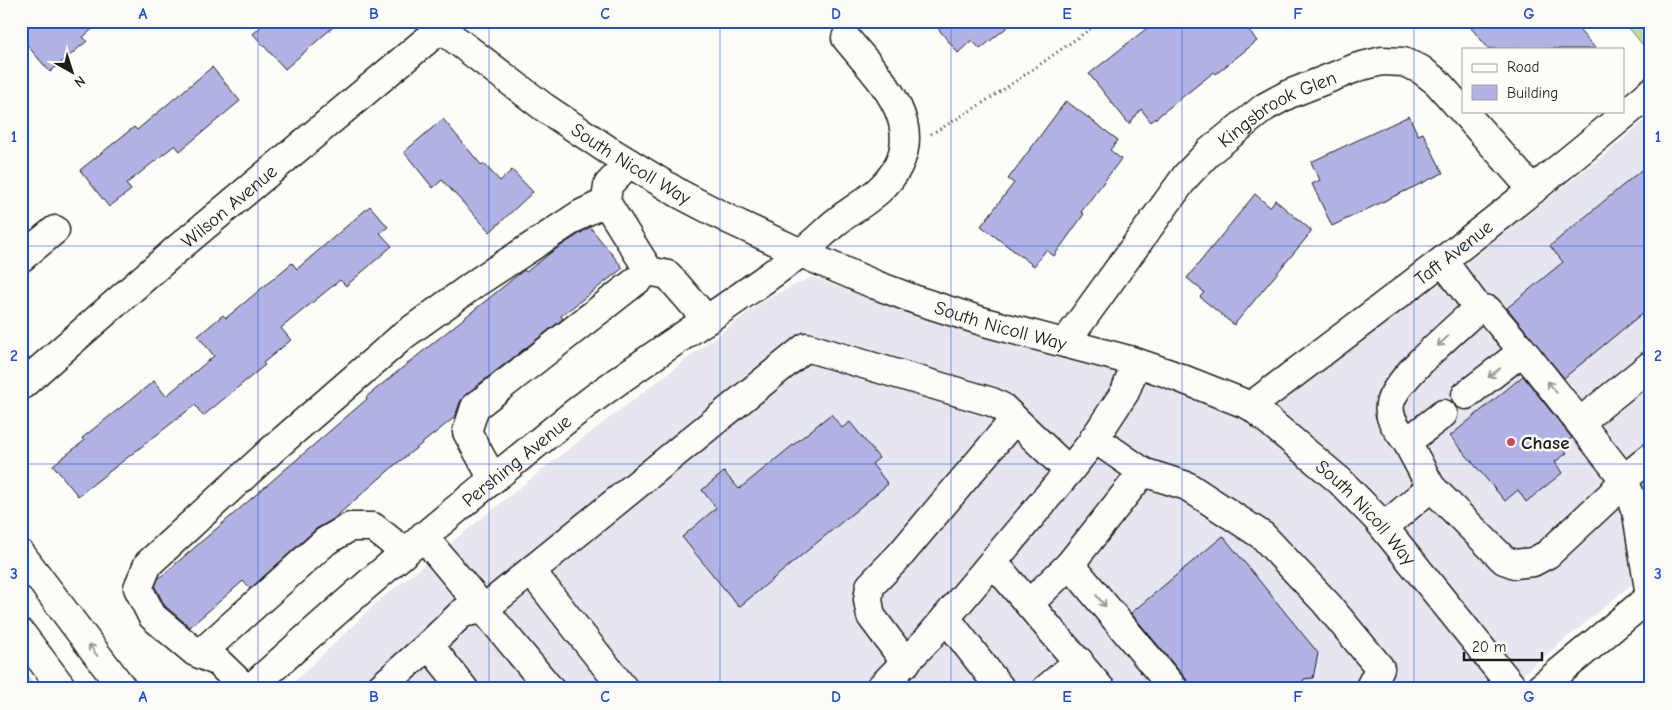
<svg xmlns="http://www.w3.org/2000/svg" width="1672" height="710" viewBox="0 0 1672 710" font-family="'Comic Neue',sans-serif">
	<style>
		.built { fill: #e6e6f1 }
		.green { fill: #bbdf9a; stroke: #6c7e5b }
		.building { fill: #b1b3e4; stroke: #1c1c1c }
		.lines { fill: none; stroke-linecap: round; stroke-linejoin: round }
		.minor-casing { stroke: #1c1c1c; stroke-width: 31 }
		.major-casing { stroke: #1c1c1c; stroke-width: 31 }
		.path { stroke: #1c1c1c; stroke-width: 3; stroke-dasharray: 1 4; stroke-linecap: butt }
		.minor { stroke: #fdfcf7; stroke-width: 28 }
		.major { stroke: #fdfcf7; stroke-width: 28 }
		.oneway { stroke: #989794 }
		.grid { fill: none; stroke: #1d4ed8; stroke-width: 1; stroke-opacity: 0.55 }
		.poi-dot { fill: #d1495b; stroke: #fdfcf7; stroke-width: 2 }
		.labels { text-anchor: middle; stroke-width: 5; stroke-linejoin: round; paint-order: stroke }
		.street-label { font-size: 19px; fill: #1c1c1c; stroke: #fdfcf7 }
		.poi-label { font-size: 19px; font-weight: bold; fill: #1c1c1c; stroke: #fdfcf7; text-anchor: start }
		.neatline { fill: none; stroke: #1d4ed8; stroke-width: 2 }
		.grid-label { font-size: 16px; text-anchor: middle; font-weight: bold; fill: #1d4ed8 }
	</style>
	<rect width="100%" height="100%" fill="#fdfcf7"/>
	<filter id="ink" filterUnits="userSpaceOnUse"><feTurbulence type="fractalNoise" baseFrequency=".02" numOctaves="2"/><feDisplacementMap in="SourceGraphic" scale="10" xChannelSelector="R" yChannelSelector="G"/><feConvolveMatrix kernelMatrix="1 2 1 2 8 2 1 2 1" color-interpolation-filters="sRGB"/></filter>
	<g filter="url(#ink)">
		<path class="built" d="M1651 115V568L1505 689H287L375 604 548 465 764 300 812 277 874 300 1018 345 1162 385 1245 419 1430 291 1610 150Z"/>
		<path class="green" d="M1623 21H1651V47L1647 50Z
			M21 668 37 689H21Z"/>
		<path class="building" d="M21 21H102L83 37 87 41 50 72 21 38Z
			M267 21H340L285 69 253 34Z
			M932 21H1015L980 49 972 40 958 53Z
			M1156 21H1242L1257 41 1216 74 1214 72 1151 122 1141 109 1129 124 1089 74Z
			M1465 21H1571L1596 49H1489Z
			M212 67 240 101 180 151 175 145 126 184 131 190 109 207 80 170 134 127 137 130Z
			M1066 101 1118 140 1110 150 1121 159 1081 212 1084 214 1054 256 1046 250 1034 266 981 226 1014 183 1008 179Z
			M1409 116 1418 135 1423 133 1443 173 1332 226 1312 184 1320 180 1311 162Z
			M443 119 482 166 484 164 500 181 512 170 533 192 490 232 442 180 433 188 404 152Z
			M1651 162V306L1564 378 1507 308 1563 262 1550 246Z
			M1255 194 1270 207 1275 200 1312 231 1234 325 1200 297 1204 292 1187 278Z
			M370 206 388 227 380 233 392 246 346 286 340 280 281 328 291 340 263 363 265 365 203 416 195 405 78 496 53 465 84 441 82 438 154 381 166 396 214 356 198 336 223 315 226 318 292 263 297 269Z
			M590 227 623 268 561 316 563 319 465 395 460 402 455 417 395 465 332 520 316 529 250 589 243 581 190 627 165 606 155 587 158 579 367 399 366 397 524 270 526 272 553 251Z
			M1523 376 1572 438 1562 446 1567 453 1555 462 1562 473 1526 502 1518 490 1505 501 1450 436Z
			M831 414 842 428 850 422 879 458 872 464 888 484 739 607 682 537 716 508 702 490 724 472 739 489Z
			M1223 536 1318 653 1313 678 1304 679 1299 689H1191L1186 679 1131 613Z"/>
		<g class="lines">
			<g class="minor-casing">
				<g id="minor">
					<path id="s1" d="M431 21 545 108 608 150 680 194 730 220 801 253 876 285 919 301 988 323 1129 360 1170 374 1251 406 1340 481 1377 519 1514 689"/>
					<path d="M629 163 608 185 606 202 649 271"/>
					<path d="M21 258 55 230"/>
					<path d="M1443 261 1478 308 1488 310 1523 351 1624 479 1637 514 1650 596"/>
					<path id="s2" d="M1065 343 1186 176 1210 151 1265 107 1289 94 1358 67 1382 61 1403 62 1420 69 1437 82 1533 190"/>
					<path id="s3" d="M21 386 176 250 440 29"/>
					<path d="M1466 395 1523 351"/>
					<path id="s4" d="M1251 406C1387 304 1522 202 1651 92"/>
					<path d="M1443 414 1407 442 1431 487 1504 560 1515 564 1533 562 1548 554 1611 495 1624 479 1651 457"/>
					<path d="M1580 422 1651 365"/>
					<path d="M1407 442C1400 432 1387 419 1390 404 1394 380 1458 327 1478 308"/>
					<path d="M1143 472 1187 486 1263 536 1326 603 1380 668 1369 689"/>
					<path d="M493 479 467 432 475 407 649 271 668 275 707 320"/>
					<path d="M1384 527 1431 487"/>
					<path d="M423 536 550 689"/>
					<path d="M993 562 1101 689"/>
					<path d="M1070 564 1174 689"/>
					<path d="M531 571 624 689"/>
					<path d="M1029 604 1070 564 1143 472 1094 438"/>
					<path d="M946 618 1001 689"/>
					<path d="M200 654 326 541 350 527H373L405 552"/>
					<path d="M906 663 871 616 868 600 870 586 901 554 1014 420"/>
					<path d="M246 689 218 662 195 652 152 616 138 588 148 564 273 449 404 335 479 281 581 214 606 202"/>
					<path id="s5" d="M250 689C334 612 420 538 508 467 534 446 559 425 585 405 655 352 730 307 799 254 812 245 824 232 836 222 858 205 885 192 898 166 923 117 875 74 846 38"/>
					<path d="M379 689 429 645"/>
					<path d="M464 689 429 645 462 613 484 609 806 347 992 402 1002 407 1069 471"/>
					<path d="M879 689 928 639 1069 471 1090 445 1125 392 1136 363"/>
					<path d="M1046 689 1079 661"/>
				</g>
			</g>
			<g class="major-casing">
				<path id="major" d="M21 554 123 689
					M21 633 63 689
					M1539 689 1651 596"/>
			</g>
			<path class="path" d="M931 134C990 101 1045 61 1101 21"/>
			<use href="#minor" class="minor"/>
			<use href="#major" class="major"/>
		</g>
		<defs><path id="oneway-shaft" d="M-6 0H5M1.5-3L5.5 0L1.5 3" fill="none" stroke-width="1.6" stroke-linecap="round" stroke-linejoin="round" transform="scale(1.25)"/></defs>
		<g class="oneway">
			<use href="#oneway-shaft" transform="translate(1443 341) rotate(137)"/>
			<use href="#oneway-shaft" transform="translate(1494 373) rotate(142)"/>
			<use href="#oneway-shaft" transform="translate(1552 387) rotate(-129)"/>
			<use href="#oneway-shaft" transform="translate(1101 601) rotate(50)"/>
			<use href="#oneway-shaft" transform="translate(93 650) rotate(-127)"/>
		</g>
	</g>
	<path class="grid" d="M258 21V689M489 21V689M720 21V689M951 21V689M1182 21V689M1414 21V689M21 246H1651M21 464H1651"/>
	<circle class="poi-dot" cx="1511" cy="442" r="5"/>
	<g class="labels">
		<g class="street-label">
			<text dy="7" stroke="none"><textPath href="#s2" startOffset="321">Kingsbrook Glen</textPath></text>
			<text dy="7" stroke="none"><textPath href="#s1" startOffset="246">South Nicoll Way</textPath></text>
			<text dy="7" stroke="none"><textPath href="#s3" startOffset="275">Wilson Avenue</textPath></text>
			<text dy="7" stroke="none"><textPath href="#s4" startOffset="254">Taft Avenue</textPath></text>
			<text dy="7" stroke="none"><textPath href="#s1" startOffset="651">South Nicoll Way</textPath></text>
			<text dy="7" stroke="none"><textPath href="#s5" startOffset="351">Pershing Avenue</textPath></text>
			<text dy="7" stroke="none"><textPath href="#s1" startOffset="1071">South Nicoll Way</textPath></text>
		</g>
		<g class="poi-label">
			<text x="1521" y="449">Chase</text>
		</g>
	</g>
	<rect width="1672" height="710" fill="none" stroke="#fdfcf7" stroke-width="55"/>
	<rect x="1462" y="48" width="162" height="65" fill="#fdfcf7" stroke="#a3a29f"/>
	<rect x="1472" y="64" width="25" height="8" fill="#fdfcf7" stroke="#a3a29f"/>
	<text x="1507" y="72" font-size="15" fill="#1c1c1c">Road</text>
	<rect x="1472" y="85" width="25" height="15" fill="#b1b3e4" stroke="#a3a29f"/>
	<text x="1507" y="98" font-size="15" fill="#1c1c1c">Building</text>
	<g transform="translate(72 72) rotate(141)" stroke="#fdfcf7" stroke-width="4" paint-order="stroke">
	<path d="M0-4L9 19L0 12L-9 19Z" fill="#1c1c1c"/>
	<text y="-8" font-size="14" font-weight="bold" text-anchor="middle" fill="#1c1c1c">N</text>
	</g>
	<path d="M1464 652v8h78v-8" fill="none" stroke="#1c1c1c" stroke-width="2.5"/>
	<text x="1472" y="652" font-size="15" fill="#1c1c1c" stroke="#fdfcf7" stroke-width="4" paint-order="stroke">20 m</text>
	<rect x="28" y="28" width="1616" height="654" class="neatline"/>
	<g class="grid-label">
		<text x="143" y="19">A</text>
		<text x="374" y="19">B</text>
		<text x="605" y="19">C</text>
		<text x="836" y="19">D</text>
		<text x="1067" y="19">E</text>
		<text x="1298" y="19">F</text>
		<text x="1529" y="19">G</text>
		<text x="14" y="142">1</text>
		<text x="1658" y="142">1</text>
		<text x="14" y="361">2</text>
		<text x="1658" y="361">2</text>
		<text x="14" y="579">3</text>
		<text x="1658" y="579">3</text>
		<text x="143" y="702">A</text>
		<text x="374" y="702">B</text>
		<text x="605" y="702">C</text>
		<text x="836" y="702">D</text>
		<text x="1067" y="702">E</text>
		<text x="1298" y="702">F</text>
		<text x="1529" y="702">G</text>
	</g>
</svg>
